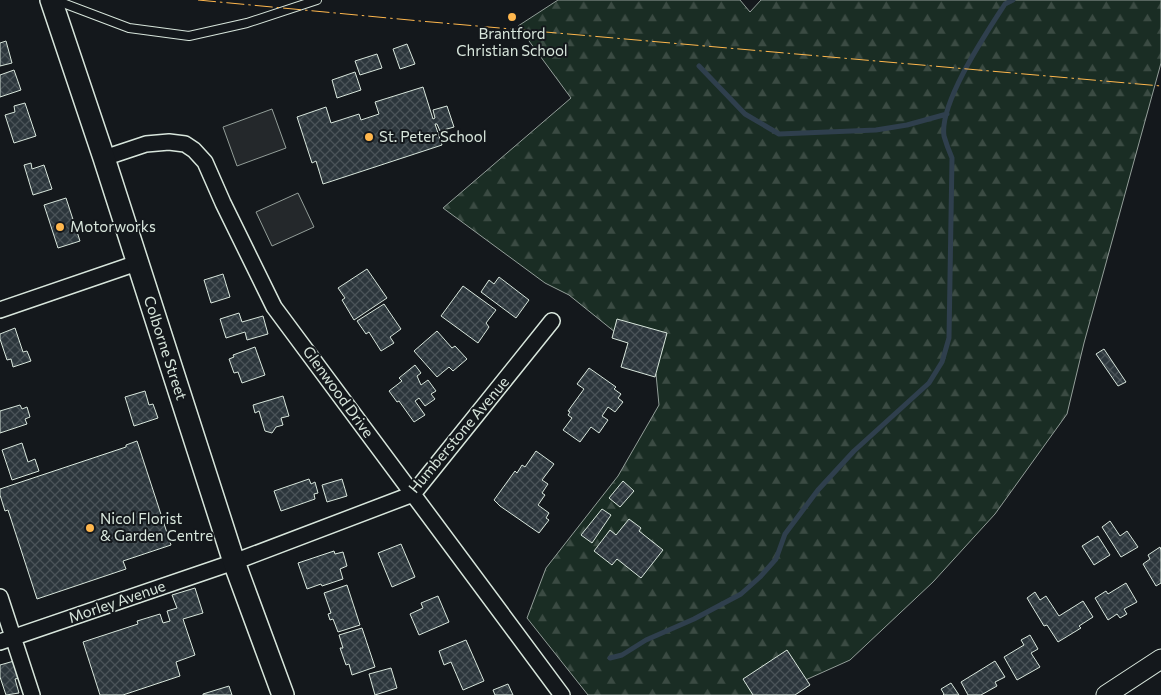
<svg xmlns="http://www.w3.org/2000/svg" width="1161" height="695" viewBox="0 0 1161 695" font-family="Commissioner,sans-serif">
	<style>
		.forest { fill: url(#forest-firs); stroke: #939e99 }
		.parking { fill: #24282b; stroke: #939e99 }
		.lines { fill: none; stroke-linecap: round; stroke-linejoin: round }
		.stream { stroke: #2f3f4d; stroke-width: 5 }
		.building { fill: url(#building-cross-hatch); stroke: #d8e6dc }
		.service-casing { stroke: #d8e6dc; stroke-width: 10 }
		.minor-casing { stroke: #d8e6dc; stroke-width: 18 }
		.tertiary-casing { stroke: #d8e6dc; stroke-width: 21 }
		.secondary-casing { stroke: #d8e6dc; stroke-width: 24 }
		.service { stroke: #14181c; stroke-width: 8 }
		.minor { stroke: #14181c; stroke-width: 15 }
		.tertiary { stroke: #14181c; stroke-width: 19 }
		.secondary { stroke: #14181c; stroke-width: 21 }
		.power { stroke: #ffb74d; stroke-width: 1; stroke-dasharray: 18 4 2.5 4; stroke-linecap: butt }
		.poi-dot { fill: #ffb74d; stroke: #14181c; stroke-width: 2 }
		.labels { text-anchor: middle; stroke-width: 4; stroke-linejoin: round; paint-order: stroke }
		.poi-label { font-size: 15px; fill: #d8e6dc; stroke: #14181c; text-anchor: start }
		.street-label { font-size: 15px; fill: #d8e6dc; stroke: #14181c }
	</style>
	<defs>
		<pattern id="forest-firs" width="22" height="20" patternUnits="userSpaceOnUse" patternTransform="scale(1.25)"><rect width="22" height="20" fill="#1a2d24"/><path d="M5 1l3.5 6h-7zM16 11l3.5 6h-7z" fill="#3b4b43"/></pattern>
		<pattern id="building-cross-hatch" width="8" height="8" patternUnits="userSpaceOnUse" patternTransform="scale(1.25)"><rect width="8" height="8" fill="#2c363c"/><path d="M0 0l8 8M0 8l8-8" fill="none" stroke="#4a5358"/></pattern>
	</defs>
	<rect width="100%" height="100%" fill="#14181c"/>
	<path class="forest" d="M558 0H740L750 12 761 0H1161V63L1084 343 1067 414 995 514 933 582 850 660 772 695H588L527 618 546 568 618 476 659 405 656 374 631 345 569 295 545 283 443 208 571 98 518 26Z"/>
	<path class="parking" d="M272 109 286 148 237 166 223 127Z
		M298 193 314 227 272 246 256 212Z"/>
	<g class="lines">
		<path class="stream" d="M699 66 745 114 779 134 876 130 907 125 947 114
			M610 658 622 655 646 640 694 619 741 594 760 577 776 559 785 534 818 490 854 451 929 383 942 362 949 338 952 158C949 151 946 143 944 136 939 103 987 32 1005 4L1013 0"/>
	</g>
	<path class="building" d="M6 41 12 63 0 66V43Z
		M407 44 415 64 400 69 393 49Z
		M377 54 382 68 360 75 355 61Z
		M14 70 21 90 0 97V75Z
		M355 72 361 90 337 98 332 80Z
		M423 87 433 119 435 118 433 110 447 106 454 127 440 131 437 124H435L442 145 323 184 316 161 312 163 297 117 326 107 331 123 359 114 361 120 379 114 375 102Z
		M25 103 36 136 14 143 5 115 15 112 14 106Z
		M31 163 32 169 44 165 52 189 33 195 24 165Z
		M66 198 80 241 58 248 44 205Z
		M367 269 387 298 354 320 342 300 345 298 338 288Z
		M223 274 230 297 211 303 204 280Z
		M499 277 529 300 516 318 481 292 489 280 494 284Z
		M463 286 496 310 486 323 489 327 478 343 441 316Z
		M384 304 401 329 390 337 394 343 381 351 369 332 366 334 357 321Z
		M239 313 242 322 263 316 268 334 247 340 245 332 226 338 220 319Z
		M617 319 667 333 655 377 621 367 628 343 612 338Z
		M15 328 23 352 27 351 31 361 13 367 11 359 7 360 0 339V334Z
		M437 331 452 348 455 346 467 359 453 371 449 367 437 377 414 351Z
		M255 347 265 375 242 383 238 372 234 373 229 359 234 357 233 355Z
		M1104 349 1126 382 1118 386 1096 354Z
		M415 365 421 373 417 376 421 385 428 380 436 391 431 394 435 399 425 406 419 398 415 401 425 415 414 422 399 401 397 402 389 391 402 381 399 378Z
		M589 368 616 387 614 389 621 394 618 398 623 402 615 412 608 407 602 416 608 420 599 433 591 427 580 442 563 430 572 418 568 415 570 412 568 411 584 389 577 384Z
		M145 391 149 405 153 404 158 418 134 426 125 397Z
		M283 396 289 416 281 418 283 425 276 427 272 433 265 431 259 411 255 413 253 405Z
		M20 405 22 409 27 407 30 417 25 419 27 424 0 433V411Z
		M137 441 171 545 123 561 126 569 37 599 8 510 5 511 0 495V489L126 447V445Z
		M22 443 28 462 35 459 39 471 12 480 2 450Z
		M536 451 554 464 542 480 548 484 542 493 545 495 538 505 549 513 546 518 549 520 539 533 500 506 494 500 515 471 517 473 522 465 525 467Z
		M309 479 311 484 315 482 318 493 314 494 315 499 281 511 274 491Z
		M342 479 347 496 327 502 322 485Z
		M623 481 634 491 620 507 609 498Z
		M602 509 611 515 592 543 581 535Z
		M629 519 641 528 639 531 663 550 641 578 617 559 612 565 594 551 610 530 616 535Z
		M1110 521 1120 536 1127 531 1138 547 1121 557 1102 527Z
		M1098 536 1110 555 1094 565 1082 546Z
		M401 544 415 577 392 587 378 553Z
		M1160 547 1161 550V583L1156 586 1143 564 1150 559 1148 555Z
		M334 551 335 554 343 552 347 566 340 569 343 579 322 586 321 584 307 589 298 563Z
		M1126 583 1137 602 1124 609 1127 614 1120 618 1117 614 1108 620 1095 598 1106 591 1108 594Z
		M347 585 360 625 338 632 333 619 330 620 328 614 331 613 324 593Z
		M195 588 203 613 183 619 195 655 176 662 180 676 123 695H100L83 642 138 624 137 621 160 614 163 623 170 621 167 611 177 608 172 595Z
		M1035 592 1040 600 1046 596 1059 616 1083 601 1093 617 1079 626 1081 628 1058 642 1047 625 1044 626 1027 598Z
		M438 596 449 622 419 635 410 614 423 608 421 603Z
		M362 628 375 667 352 675 349 664 346 665 340 648H343L339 635Z
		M1030 635 1038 649 1031 653 1040 667 1017 680 1004 657 1024 645 1021 640Z
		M466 640 484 681 463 690 451 662 444 665 439 651Z
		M787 650 810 685 795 695H753L743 679Z
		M14 661 19 678 15 679 19 693 6 695 0 677V665Z
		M995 661 1005 677 995 682 997 686 981 695H968L961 682Z
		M391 668 397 688 375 695 369 674Z
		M951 683 959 695H943L944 694 941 689Z
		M508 684 513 695H495L493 690Z
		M229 686 232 695H203V694Z"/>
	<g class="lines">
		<g class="service-casing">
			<path id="service" d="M55 0 129 28 189 36 247 23 317 0"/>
		</g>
		<g class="minor-casing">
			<path id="minor" d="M104 158 146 144 169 142 185 144 194 150 205 162 223 203 274 307 562 695
				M0 310 137 263
				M0 597 32 695
				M0 642 234 562 413 494 552 321"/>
		</g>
		<g class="tertiary-casing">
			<path id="tertiary" d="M1106 695 1161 659"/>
		</g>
		<g class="secondary-casing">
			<path id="secondary" d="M51 0 104 158 234 562 283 695"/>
		</g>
		<use href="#service" class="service"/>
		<use href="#minor" class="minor"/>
		<use href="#tertiary" class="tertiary"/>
		<use href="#secondary" class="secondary"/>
		<path class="power" d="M198 0 420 21 1161 86"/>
	</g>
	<g class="poi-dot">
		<circle cx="512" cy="17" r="5"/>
		<circle cx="369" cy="137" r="5"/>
		<circle cx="60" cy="227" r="5"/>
		<circle cx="90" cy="528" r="5"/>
	</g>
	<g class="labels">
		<g class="poi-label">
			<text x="512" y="39" text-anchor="middle">Brantford<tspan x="512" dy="17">Christian School</tspan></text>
			<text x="379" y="142">St. Peter School</text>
			<text x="70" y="232">Motorworks</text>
			<text x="100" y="524">Nicol Florist<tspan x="100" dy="17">&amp; Garden Centre</tspan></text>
		</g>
		<g class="street-label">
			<text transform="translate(165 348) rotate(72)" y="5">Colborne Street</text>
			<text transform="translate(338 392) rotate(54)" y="5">Glenwood Drive</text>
			<text transform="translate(459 435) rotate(-50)" y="5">Humberstone Avenue</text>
			<text transform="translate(117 602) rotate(-19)" y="5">Morley Avenue</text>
		</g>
	</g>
</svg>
